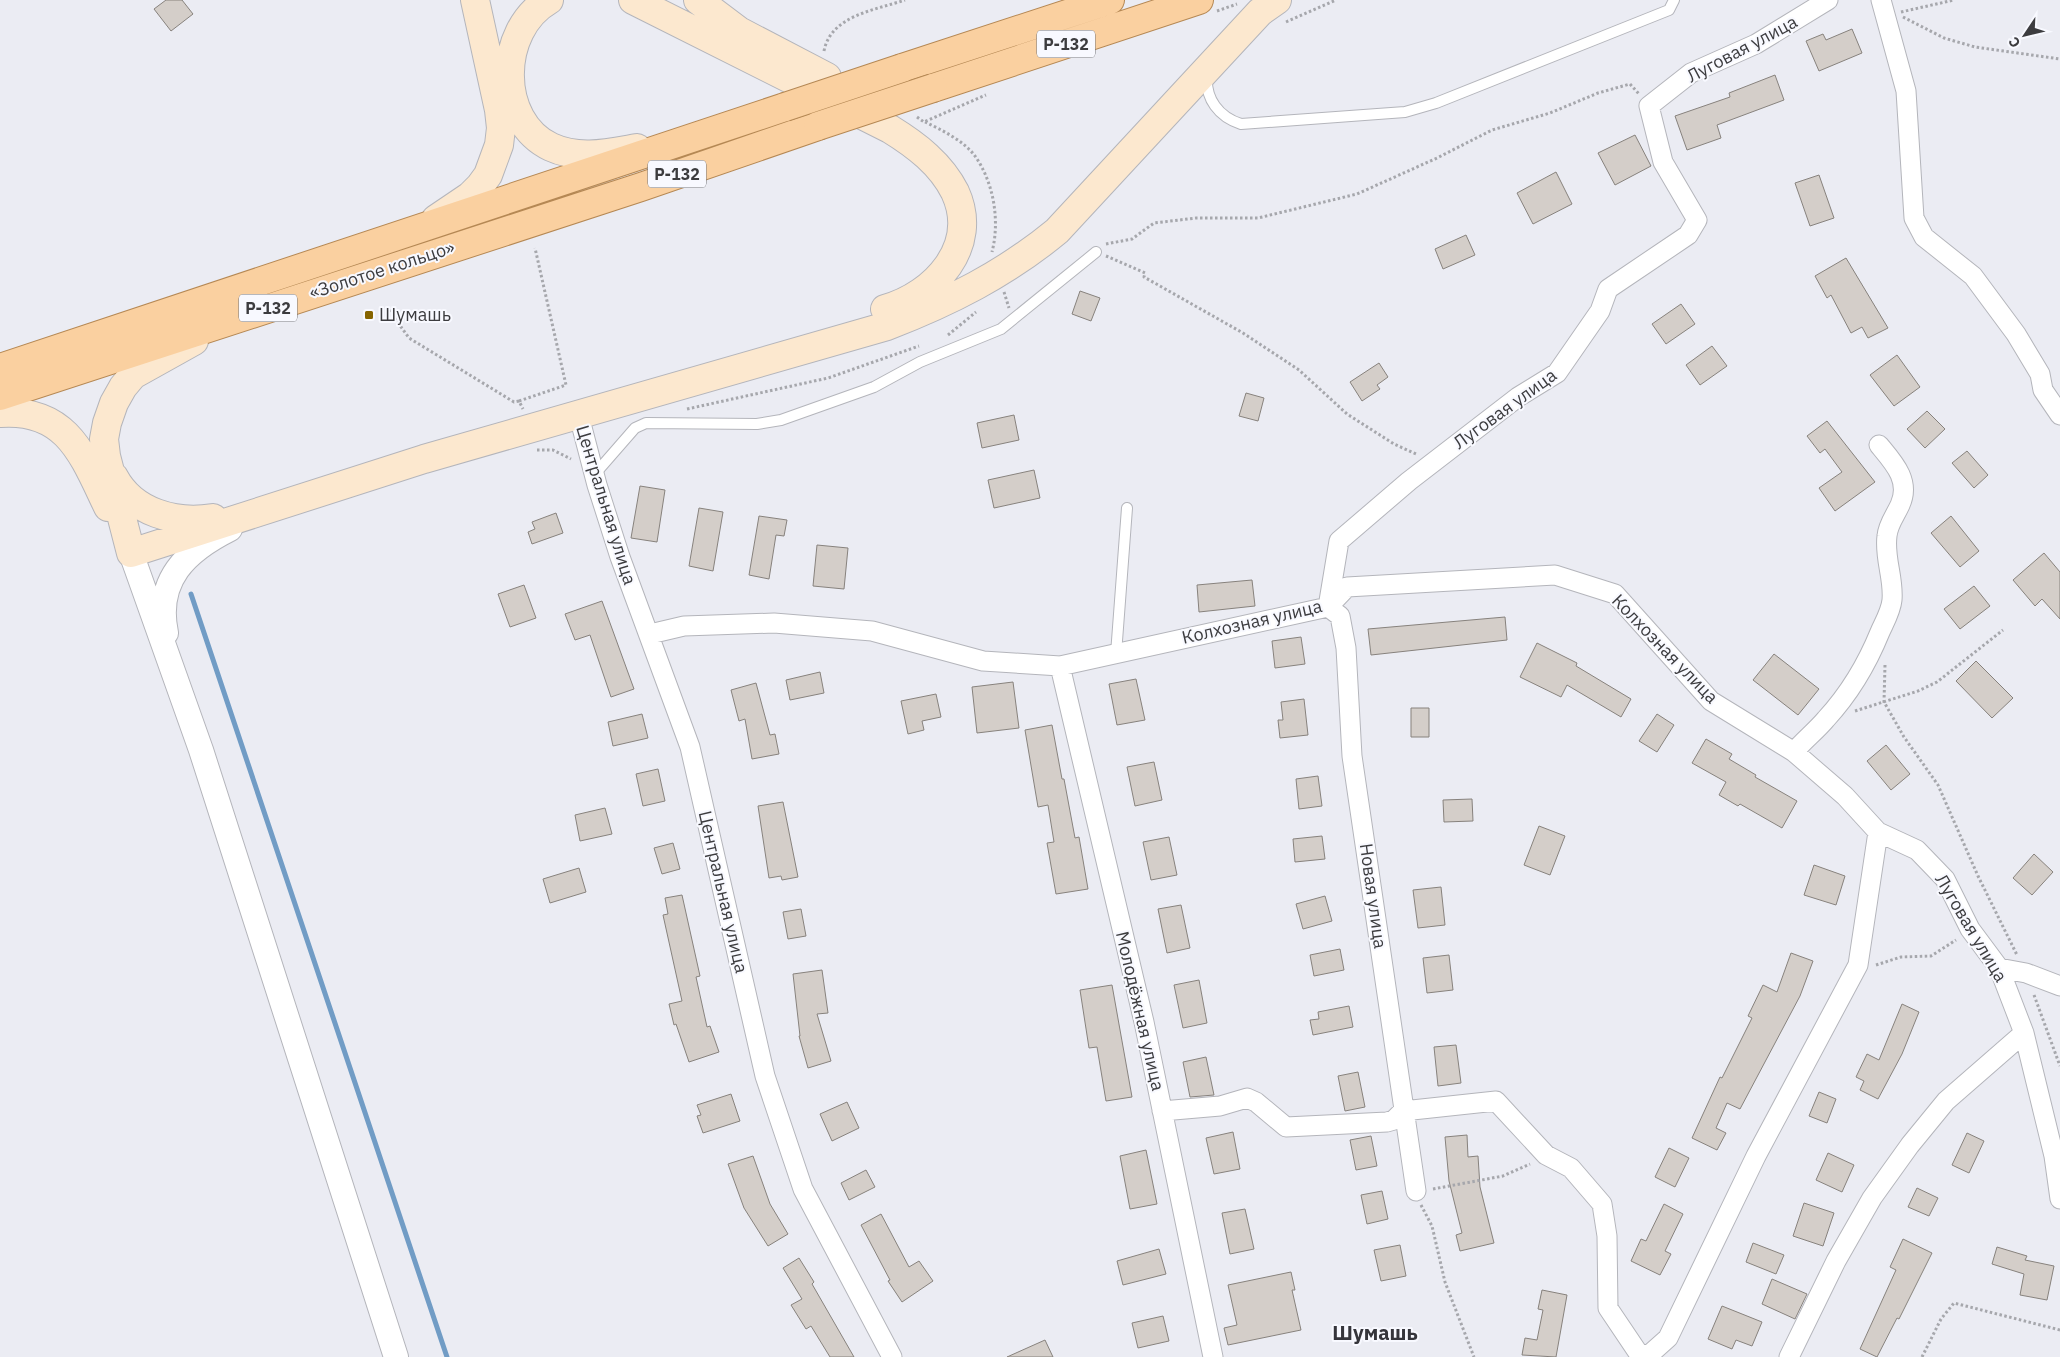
<svg xmlns="http://www.w3.org/2000/svg" width="2060" height="1357" viewBox="0 0 2060 1357" font-family="'IBM Plex Sans',sans-serif">
	<style>
		.lines { fill: none; stroke-linecap: round; stroke-linejoin: round }
		.stream { stroke: #719cc5; stroke-width: 5 }
		.building { fill: #d4cec9; stroke: #87827d }
		.service-casing { stroke: #b4b5bb; stroke-width: 12 }
		.minor-casing { stroke: #b4b5bb; stroke-width: 21 }
		.tertiary-casing { stroke: #b4b5bb; stroke-width: 26 }
		.secondary-casing { stroke: #b4b5bb; stroke-width: 30 }
		.primary-casing { stroke: #b58854; stroke-width: 30 }
		.path { stroke: #a6a7ac; stroke-width: 3; stroke-dasharray: 2.5 2.5; stroke-linecap: butt }
		.service { stroke: #fff; stroke-width: 10 }
		.minor { stroke: #fff; stroke-width: 19 }
		.tertiary { stroke: #fff; stroke-width: 24 }
		.secondary { stroke: #fce8cf; stroke-width: 28 }
		.primary { stroke: #fad0a0; stroke-width: 28 }
		.primary-bridge-casing { stroke: #b58854; stroke-width: 30; stroke-linecap: butt }
		.primary-bridge { stroke: #fad0a0; stroke-width: 28 }
		.poi-dot { fill: #866400; stroke: #f8f9ff; stroke-width: 2 }
		.labels { text-anchor: middle; stroke-width: 4; stroke-linejoin: round; paint-order: stroke }
		.shield { fill: #f8f9ff; stroke: #747579; stroke-width: 1 }
		.shield-label { font-size: 16px; font-weight: bold; fill: #3c3c3f }
		.street-label { font-size: 18px; fill: #3c3c3f; stroke: #f8f9ff }
		.poi-label { font-size: 18px; fill: #3c3c3f; stroke: #f8f9ff; text-anchor: start }
		.quarter-label { font-size: 20px; font-weight: bold; fill: #35353b; stroke: #f8f9ff }
	</style>
	<rect width="100%" height="100%" fill="#ebecf3"/>
	<g class="lines">
		<path class="stream" d="M191 594 447 1357"/>
	</g>
	<path class="building" d="M166 0H182L193 14 171 31 154 9Z
		M1852 29 1862 53 1819 71 1806 41 1823 34 1826 40Z
		M1775 75 1784 100 1717 125 1721 138 1687 150 1675 116 1730 97 1729 93Z
		M1635 135 1651 166 1615 185 1598 153Z
		M1556 172 1572 204 1533 224 1517 193Z
		M1819 175 1834 218 1810 226 1795 183Z
		M1466 235 1475 255 1443 269 1435 249Z
		M1846 258 1888 328 1868 338 1862 327 1851 333 1831 295 1827 298 1815 276Z
		M1080 291 1100 298 1091 321 1072 314Z
		M1681 304 1695 324 1666 344 1652 324Z
		M1712 346 1727 366 1700 385 1686 365Z
		M1897 355 1920 387 1894 406 1870 375Z
		M1379 363 1388 377 1377 385 1380 389 1362 401 1350 382Z
		M1246 393 1264 398 1258 421 1239 416Z
		M1927 411 1945 429 1925 448 1907 429Z
		M1014 415 1019 440 982 448 977 423Z
		M1827 421 1875 482 1835 511 1819 488 1842 472 1825 449 1820 453 1807 436Z
		M1967 451 1988 475 1974 488 1952 463Z
		M1034 470 1040 498 994 508 988 480Z
		M640 486 665 490 657 542 631 538Z
		M699 508 723 512 713 571 689 566Z
		M556 513 563 533 532 544 528 532 535 529 532 522Z
		M759 516 787 520 784 536 776 535 769 579 749 575Z
		M1951 516 1979 551 1960 567 1931 533Z
		M817 545 848 548 844 589 813 586Z
		M2044 553 2060 572V619L2042 599 2035 606 2013 580Z
		M1252 580 1255 606 1199 612 1197 585Z
		M524 585 536 618 510 627 498 594Z
		M1974 586 1990 606 1960 629 1944 609Z
		M602 601 634 689 611 697 590 635 575 640 565 614Z
		M1505 617 1507 640 1371 655 1368 629Z
		M1301 637 1305 664 1275 668 1272 641Z
		M1537 643 1577 663 1576 666 1631 699 1621 717 1567 685 1561 697 1520 677Z
		M1774 654 1819 689 1798 715 1753 680Z
		M1976 661 2013 698 1992 718 1956 681Z
		M820 672 824 693 790 700 786 680Z
		M1136 679 1145 720 1117 725 1109 684Z
		M1013 682 1019 728 977 733 972 687Z
		M756 683 770 735 775 734 779 754 752 759 745 719 739 721 731 690Z
		M936 694 941 717 922 721 924 730 908 734 901 701Z
		M1304 699 1308 735 1280 738 1278 720H1283L1281 702Z
		M1411 708H1429V737H1411Z
		M642 714 648 738 613 746 608 722Z
		M1657 714 1674 725 1657 752 1639 741Z
		M1052 725 1062 779H1064L1075 838 1079 837 1088 889 1056 894 1047 843 1054 842 1048 805 1038 807 1025 730Z
		M1706 739 1732 754 1729 759 1756 775 1755 777 1797 801 1782 828 1740 804 1738 806 1719 795 1726 782 1692 763Z
		M1886 745 1910 774 1891 790 1867 761Z
		M1154 762 1162 800 1135 806 1127 767Z
		M658 769 665 801 643 806 636 774Z
		M1318 776 1322 806 1299 809 1296 779Z
		M1472 799 1473 821 1444 822 1443 800Z
		M783 802 798 877 782 880 781 876 769 878 758 806Z
		M605 808 612 834 580 841 575 815Z
		M1539 826 1565 836 1550 875 1524 865Z
		M1322 836 1325 859 1295 862 1293 839Z
		M1169 837 1177 875 1151 880 1143 842Z
		M673 843 680 869 662 874 654 848Z
		M2034 854 2053 872 2032 895 2013 878Z
		M1814 865 1845 876 1836 905 1804 895Z
		M579 868 586 892 550 903 543 879Z
		M1441 887 1445 925 1418 928 1413 890Z
		M682 895 700 976 696 977 707 1027 710 1026 719 1052 689 1062 676 1024 674 1025 669 1004 682 1001 663 915 668 914 665 898Z
		M1325 896 1332 921 1303 929 1296 904Z
		M1181 905 1190 948 1167 953 1158 909Z
		M801 909 806 936 788 939 783 912Z
		M1340 949 1344 970 1314 976 1310 955Z
		M1791 953 1813 961 1800 996 1740 1109 1727 1103 1716 1128 1726 1133 1717 1150 1692 1138 1720 1077 1722 1078 1752 1018 1748 1016 1763 985 1777 992Z
		M1449 955 1453 990 1427 993 1423 958Z
		M822 970 828 1013 817 1014 831 1061 808 1068 799 1036H800L793 974Z
		M1199 980 1207 1023 1183 1028 1174 985Z
		M1112 985 1132 1097 1106 1101 1097 1047 1089 1048 1080 990Z
		M1902 1004 1919 1012 1902 1054 1878 1099 1860 1090 1864 1081 1856 1077 1867 1054 1879 1060Z
		M1349 1006 1353 1027 1313 1035 1310 1020 1319 1019 1318 1012Z
		M1456 1045 1461 1083 1438 1086 1434 1047Z
		M1206 1057 1214 1095 1190 1097 1183 1062Z
		M1358 1072 1365 1107 1345 1111 1338 1076Z
		M1819 1092 1836 1099 1827 1123 1809 1116Z
		M731 1094 740 1121 703 1133 697 1116 701 1115 697 1105Z
		M847 1102 859 1128 832 1141 820 1114Z
		M1233 1132 1240 1169 1214 1174 1206 1138Z
		M1967 1133 1984 1141 1969 1173 1952 1165Z
		M1467 1135 1468 1157 1478 1156 1480 1187 1494 1243 1460 1251 1456 1235 1462 1233 1449 1181 1445 1137Z
		M1371 1136 1377 1166 1356 1170 1350 1140Z
		M1669 1148 1689 1158 1675 1187 1655 1177Z
		M1146 1150 1157 1204 1130 1209 1120 1156Z
		M1828 1153 1854 1165 1842 1192 1816 1180Z
		M753 1156 770 1204 788 1234 768 1246 744 1208 728 1164Z
		M866 1170 875 1187 849 1200 841 1183Z
		M1917 1188 1938 1198 1929 1216 1908 1207Z
		M1382 1191 1388 1219 1367 1224 1361 1195Z
		M1804 1203 1834 1213 1823 1246 1793 1236Z
		M1664 1204 1683 1214 1665 1251 1671 1254 1660 1275 1631 1261 1641 1239 1646 1241Z
		M1245 1209 1254 1249 1230 1254 1222 1213Z
		M881 1214 909 1267 919 1261 933 1281 902 1302 888 1281 890 1280 861 1225Z
		M1903 1239 1932 1253 1899 1319 1897 1318 1877 1357 1860 1349 1896 1270 1890 1267Z
		M1753 1243 1784 1255 1776 1274 1746 1262Z
		M1400 1245 1406 1276 1381 1281 1374 1250Z
		M1997 1247 2027 1256 2025 1260 2054 1266 2047 1300 2020 1295 2024 1274 1992 1264Z
		M1159 1249 1166 1274 1123 1285 1117 1261Z
		M799 1258 814 1282 812 1284 854 1357H830L811 1326 806 1329 791 1305 802 1299 783 1268Z
		M1291 1272 1295 1290H1292L1301 1330 1228 1345 1224 1328 1237 1325 1228 1285Z
		M1772 1279 1807 1294 1795 1319 1762 1304Z
		M1542 1290 1567 1295 1556 1357 1522 1355 1525 1338 1537 1340 1543 1310 1538 1309Z
		M1722 1306 1762 1322 1752 1346 1736 1340 1732 1349 1708 1339Z
		M1163 1316 1169 1341 1138 1348 1132 1323Z
		M1045 1340 1053 1357H1007Z"/>
	<g class="lines">
		<g class="service-casing">
			<path id="service" d="M1207 75C1205 99 1219 117 1241 124L1405 112 1436 103 1669 10 1674 0
				M594 475 635 428 646 423 757 424 781 420 874 387 920 362 1001 329 1096 252
				M1116 654 1127 508"/>
		</g>
		<g class="minor-casing">
			<path id="minor" d="M1881 0 1906 91 1914 218 1924 237 1973 276 2016 334 2040 374 2043 390 2060 415
				M579 416 597 485 620 557 690 747 765 1076 803 1189 892 1357
				M650 634 684 626 774 623 872 631 983 661 1060 666 1328 607 1347 587 1555 575 1615 594 1711 701 1794 752 1845 796 1878 832 1917 850 1945 879 1970 929 1999 968 2024 1033 2054 1156 2060 1199
				M1060 666 1144 1022 1213 1357
				M1794 752C1804 740 1816 731 1826 719 1849 694 1867 664 1880 632 1884 623 1891 611 1892 600 1894 578 1884 558 1887 536 1888 524 1895 516 1900 505 1911 481 1894 463 1879 445
				M1999 968 2026 973 2060 986
				M1162 1111 1220 1106 1247 1098 1256 1102 1286 1127 1387 1122 1394 1120 1403 1111 1496 1101 1546 1155 1571 1168 1602 1204 1607 1236 1608 1308 1641 1357
				M1416 1191 1352 756 1346 648 1340 616 1328 607 1339 541 1409 481 1518 397 1557 373 1600 311 1608 289 1688 235 1697 220 1663 162 1649 106 1691 73 1756 44 1828 0
				M1641 1355 1650 1354 1668 1338 1756 1156 1858 965 1878 832
				M1789 1357 1836 1261 1872 1198 1910 1145 1946 1101 2024 1033"/>
		</g>
		<g class="tertiary-casing">
			<path id="tertiary" d="M131 553 201 750 396 1357
				M166 633C155 580 186 551 230 529"/>
		</g>
		<g class="secondary-casing">
			<path id="secondary" d="M549 0C497 30 496 121 551 147 579 160 608 153 637 148
				M633 0 890 129C916 145 941 164 955 192 980 246 935 295 885 309
				M698 0 739 31 827 77
				M436 219 470 196 480 186 488 175 499 145 501 128 499 110 475 0
				M0 413C67 408 83 455 108 507
				M114 477C133 513 176 524 213 518
				M131 553 424 459 887 326C949 302 1005 274 1057 231L1260 12 1277 0
				M131 553 106 456 104 439 107 423 114 403 123 387 133 375 194 341"/>
		</g>
		<g class="primary-casing">
			<path id="primary" d="M902 68 1110 0
				M933 88 1199 0
				M0 368 785 107
				M0 396 641 187 818 126"/>
		</g>
		<path class="path" d="M1217 11 1237 4
			M1901 12 1954 0
			M1903 17 1944 38 1975 47 2060 59
			M1286 22 1336 0
			M824 51C831 15 876 10 905 0
			M917 117 924 122 986 95
			M925 122C942 130 964 141 975 156 994 183 1000 221 992 252
			M1106 244 1132 239 1154 223 1196 218H1258L1357 194 1437 158 1492 130 1550 113 1598 93 1630 84 1639 94
			M1106 256 1145 273 1144 277 1243 333 1299 370 1347 414 1394 444 1416 454
			M1004 292 1009 308
			M389 310 409 338 514 402 519 401 523 409
			M948 335 976 312
			M519 401 566 385 535 248
			M687 409 828 378 919 346
			M537 450H553L571 459
			M1885 665 1884 702 1904 737 1938 785 1978 876 2017 955
			M1855 711 1918 691 1937 682 2003 630
			M1876 965 1901 957 1931 956 1956 940
			M2034 995 2060 1066
			M1433 1189 1503 1176 1530 1164
			M1421 1205 1432 1226 1445 1282 1474 1357
			M1922 1357 1941 1319 1954 1303 2060 1330"/>
		<use href="#service" class="service"/>
		<use href="#minor" class="minor"/>
		<use href="#tertiary" class="tertiary"/>
		<use href="#secondary" class="secondary"/>
		<use href="#primary" class="primary"/>
		<g class="primary-bridge-casing">
			<path id="primary-bridge" d="M785 107 902 68
				M818 126 933 88"/>
		</g>
		<use href="#primary-bridge" class="primary-bridge"/>
	</g>
	<rect class="poi-dot" x="364" y="310" width="10" height="10" rx="2.5"/>
	<g class="labels">
		<g class="shield">
			<rect x="1037" y="30.5" width="58" height="27" rx="4"/>
			<rect x="648" y="160.5" width="58" height="27" rx="4"/>
			<rect x="239" y="294.5" width="58" height="27" rx="4"/>
		</g>
		<g class="shield-label">
			<text x="1066" y="50">Р-132</text>
			<text x="677" y="180">Р-132</text>
			<text x="268" y="314">Р-132</text>
		</g>
		<g class="street-label">
			<text transform="translate(1742 49) rotate(-28)" y="6">Луговая улица</text>
			<text transform="translate(382 270) rotate(-18)" y="6">«Золотое кольцо»</text>
			<text transform="translate(1505 409) rotate(-36)" y="6">Луговая улица</text>
			<text transform="translate(606 505) rotate(73)" y="6">Центральная улица</text>
			<text transform="translate(1252 622) rotate(-13)" y="6">Колхозная улица</text>
			<text transform="translate(1665 649) rotate(46)" y="6">Колхозная улица</text>
			<text transform="translate(723 892) rotate(77)" y="6">Центральная улица</text>
			<text transform="translate(1373 896) rotate(82)" y="6">Новая улица</text>
			<text transform="translate(1971 928) rotate(59)" y="6">Луговая улица</text>
			<text transform="translate(1140 1011) rotate(77)" y="6">Молодёжная улица</text>
		</g>
		<g class="poi-label">
			<text x="379" y="321">Шумашь</text>
		</g>
		<g class="quarter-label">
			<text x="1375" y="1340">Шумашь</text>
		</g>
	</g>
	<g transform="translate(2025 35) rotate(235)" stroke="#f8f9ff" stroke-width="4" paint-order="stroke">
	<path d="M0-4L9 19L0 12L-9 19Z" fill="#3c3c3f"/>
	<text y="-8" font-size="14" font-weight="bold" text-anchor="middle" fill="#3c3c3f">С</text>
	</g>
</svg>
